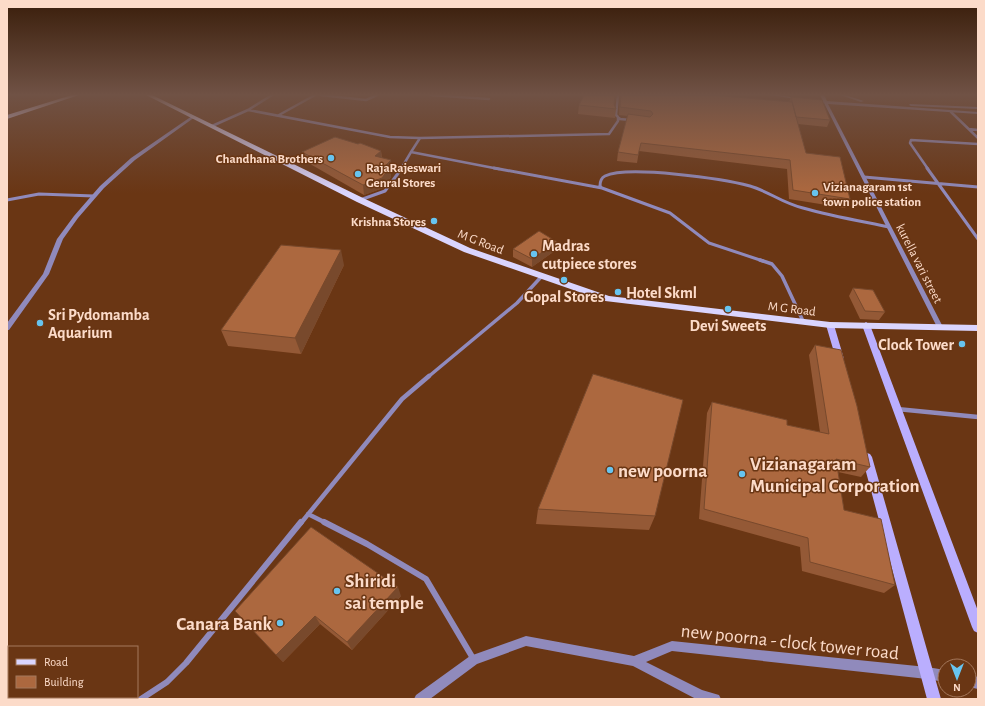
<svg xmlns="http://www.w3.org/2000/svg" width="985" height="706" viewBox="0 0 985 706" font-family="'Alegreya Sans',sans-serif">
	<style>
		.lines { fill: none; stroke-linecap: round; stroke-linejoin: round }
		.minor-far4 { stroke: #908abc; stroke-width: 2.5 }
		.minor-far3 { stroke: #908abc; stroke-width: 3 }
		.minor-far2 { stroke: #908abc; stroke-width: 3.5 }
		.minor-far1 { stroke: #908abc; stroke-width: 4.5 }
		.minor { stroke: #908abc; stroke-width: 6 }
		.tertiary { fill: #908abc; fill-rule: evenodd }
		.secondary { fill: #baaefe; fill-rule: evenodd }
		.primary { fill: #dad5fe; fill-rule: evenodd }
		.wall { fill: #945936 }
		.shaded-wall { fill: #78492c }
		.building { fill: #ac683f; stroke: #78492c }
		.poi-dot { fill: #67c4ef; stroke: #6a3614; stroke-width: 1.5 }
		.labels { text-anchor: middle; stroke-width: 3; stroke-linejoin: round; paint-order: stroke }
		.far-poi-label { font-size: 13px; font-weight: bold; fill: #fcdbc9; stroke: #6a3614; text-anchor: end }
		.far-street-label { font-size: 13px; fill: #fcdbc9; stroke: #6a3614 }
		.poi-label { font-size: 16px; font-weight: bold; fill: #fcdbc9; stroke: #6a3614; text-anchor: start }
		.near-poi-label { font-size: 19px; font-weight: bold; fill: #fcdbc9; stroke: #6a3614; text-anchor: start }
		.near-street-label { font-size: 19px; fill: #fcdbc9; stroke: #6a3614 }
	</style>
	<rect width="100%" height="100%" fill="#6a3614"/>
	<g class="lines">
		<path class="minor-far4" d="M321 95 366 100 377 95
			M431 95 489 99
			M618 95 616 115 620 119 631 120
			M248 110 390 137 420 138 609 134 618 121V117
			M951 112 978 138
			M279 115 315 95
			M212 126 248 110 272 95
			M969 129 978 130
			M420 138 411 152 499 169
			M401 169 411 152
			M928 169 910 143 911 140 978 144"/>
		<path class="minor-far3" d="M494 168 602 188
			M927 168 978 239
			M864 177 978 187
			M7 200 39 194 94 196
			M360 200 385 191 402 168
			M763 261 709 243 670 213 602 188 600 186C600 182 601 178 605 176 628 165 724 179 750 186 768 191 782 203 803 208 831 216 860 221 889 227"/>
		<path class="minor-far2" d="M760 260 772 264 782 276 803 321
			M428 377 517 303 542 276"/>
		<path class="minor-far1" d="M897 409 978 417
			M308 514 326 523
			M301 523 402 399 429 376"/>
		<path class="minor" d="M324 522 367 544 426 579 474 660
			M141 699 167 682 186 663 301 522"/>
		<path class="tertiary" d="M771 95H778L804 99 802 100Z
			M820 95H824L827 101 978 112V114L828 104 943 327 942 329H938L937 327 824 103 821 102 823 101Z
			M840 95H845L864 101 861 102Z
			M910 104 978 107V109L911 106 909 105Z
			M192 116 195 117 135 160 104 188 78 218 63 239 49 274 9 330H7V323L43 274 57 239 74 216 100 186 131 158Z
			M526 636 634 656 672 641 927 667 945 670V682L927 679 672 651 646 662 702 690 719 695 721 699H696L633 666 526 646 477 664 430 699H414L416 695 470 656Z
			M969 675 978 677V689L969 687Z"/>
		<path class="secondary" d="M830 322 834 325 844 359 840 362 836 359 826 325Z
			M866 322 870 325 978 611V633L974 631 972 627 862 325Z
			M867 453 870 454 872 457 941 699H927L862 457 864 454Z"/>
		<path class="primary" d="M72 95H79L7 119V115Z
			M146 95H152L363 198 470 248 609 296 830 322 978 325V331L830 328 605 301 464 252 357 202Z"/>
	</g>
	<path class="wall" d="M616 95 614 105 616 109 615 118 578 114 579 105Z
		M620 95H712L789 102 791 97 830 120 827 127 798 124 806 153 850 199 845 208 789 199 787 169 639 151 637 163 617 161 618 152 628 116 619 115Z
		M381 151 382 158 392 170 391 172V177L383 188 364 195 305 161 302 152Z
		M513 249 556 250 532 267 513 257Z
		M344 265 301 354 228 346 221 330Z
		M853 288 885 312 879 320 860 319 849 296Z
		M815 345 870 467 861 477 838 472 844 510 895 585 884 593 802 571 800 547 699 519 707 413 712 402 787 425 820 432 809 355Z
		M538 509 655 516 649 530 536 524Z
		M401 596 352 650 320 624 283 662 235 611Z"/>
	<path class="shaded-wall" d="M381 151 382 161 375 156Z
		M391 160 392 170 391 172V177L383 188 364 195 363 185Z
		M557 242 556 250 532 267V259Z
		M341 250 344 265 301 354 295 338Z
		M398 587 401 596 352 650 347 642Z
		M315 616 320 624 283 662 276 655Z"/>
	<path class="building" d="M584 95H615L614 104 616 109 579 105Z
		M621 95H712L792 102 806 153 840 157 850 199 793 190 790 160 641 143 638 155 618 152 628 114 650 117 653 114 651 111 620 107Z
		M791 97 822 100 830 120 796 117Z
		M335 137 358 144 360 143 381 151 375 156 391 160 385 166 390 167 382 178 363 185 302 152Z
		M539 231 557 242 532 259 513 249Z
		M281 245 341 250 295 338 221 330Z
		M853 288 873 290 885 312 865 311Z
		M815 345 841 350 857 406 870 467 836 459 844 510 881 519 895 585 810 562 808 538 704 509 712 402 787 420V425L829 434Z
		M593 374 683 400 655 516 538 509Z
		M311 527 398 587 347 642 315 616 276 655 235 611Z"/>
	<linearGradient id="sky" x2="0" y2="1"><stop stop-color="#3a1e0b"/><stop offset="0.49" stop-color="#705245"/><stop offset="1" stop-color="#705245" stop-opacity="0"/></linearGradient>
	<rect width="985" height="193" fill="url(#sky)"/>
	<g class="poi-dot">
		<circle cx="331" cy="158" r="4"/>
		<circle cx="358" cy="174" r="4"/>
		<circle cx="815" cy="193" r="4"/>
		<circle cx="434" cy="221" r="4"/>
		<circle cx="534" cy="254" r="4"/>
		<circle cx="564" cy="280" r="4"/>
		<circle cx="618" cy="292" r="4"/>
		<circle cx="728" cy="309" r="4"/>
		<circle cx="40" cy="323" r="4"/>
		<circle cx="962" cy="344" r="4"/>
		<circle cx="610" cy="470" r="4"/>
		<circle cx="742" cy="474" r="4"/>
		<circle cx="337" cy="591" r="4"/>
		<circle cx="280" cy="623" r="4"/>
	</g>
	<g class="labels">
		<g class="far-poi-label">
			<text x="323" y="163">Chandhana Brothers</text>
			<text x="366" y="172" text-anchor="start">RajaRajeswari<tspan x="366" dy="15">Genral Stores</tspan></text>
			<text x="823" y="191" text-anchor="start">Vizianagaram 1st<tspan x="823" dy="15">town police station</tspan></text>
			<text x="426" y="226">Krishna Stores</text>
		</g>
		<g class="far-street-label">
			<text transform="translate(481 241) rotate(21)" y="5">M G Road</text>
			<text transform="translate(920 263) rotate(63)" y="5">kurella vari street</text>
			<text transform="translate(792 308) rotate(7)" y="5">M G Road</text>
		</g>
		<g class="poi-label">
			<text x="542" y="251">Madras<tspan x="542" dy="18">cutpiece stores</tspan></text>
			<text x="626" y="298">Hotel Skml</text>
			<text x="564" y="302" text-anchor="middle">Gopal Stores</text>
			<text x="48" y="320">Sri Pydomamba<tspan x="48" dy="18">Aquarium</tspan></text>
			<text x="728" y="331" text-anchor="middle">Devi Sweets</text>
			<text x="954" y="350" text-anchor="end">Clock Tower</text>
		</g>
		<g class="near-poi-label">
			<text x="750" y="470">Vizianagaram<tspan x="750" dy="22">Municipal Corporation</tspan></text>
			<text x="618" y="477">new poorna</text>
			<text x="345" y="587">Shiridi<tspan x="345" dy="22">sai temple</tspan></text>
			<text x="272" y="630" text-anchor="end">Canara Bank</text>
		</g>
		<g class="near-street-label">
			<text transform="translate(790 641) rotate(6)" y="7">new poorna - clock tower road</text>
		</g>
	</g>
	<rect width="985" height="706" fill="none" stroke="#fcdbc9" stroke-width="16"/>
	<rect x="8" y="646" width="130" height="52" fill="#6a3614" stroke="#a4785c"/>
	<rect x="16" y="659" width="20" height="6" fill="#dad5fe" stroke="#a4785c"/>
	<text x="44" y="666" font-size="12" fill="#fcdbc9">Road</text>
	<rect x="16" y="676" width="20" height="12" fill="#ac683f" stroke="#a4785c"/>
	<text x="44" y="686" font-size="12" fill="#fcdbc9">Building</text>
	<g transform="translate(957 678) rotate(180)"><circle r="19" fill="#6a3614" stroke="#a4785c"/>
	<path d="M0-3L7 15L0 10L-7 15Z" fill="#67c4ef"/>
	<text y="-6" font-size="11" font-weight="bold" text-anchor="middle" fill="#fcdbc9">N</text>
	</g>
</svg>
